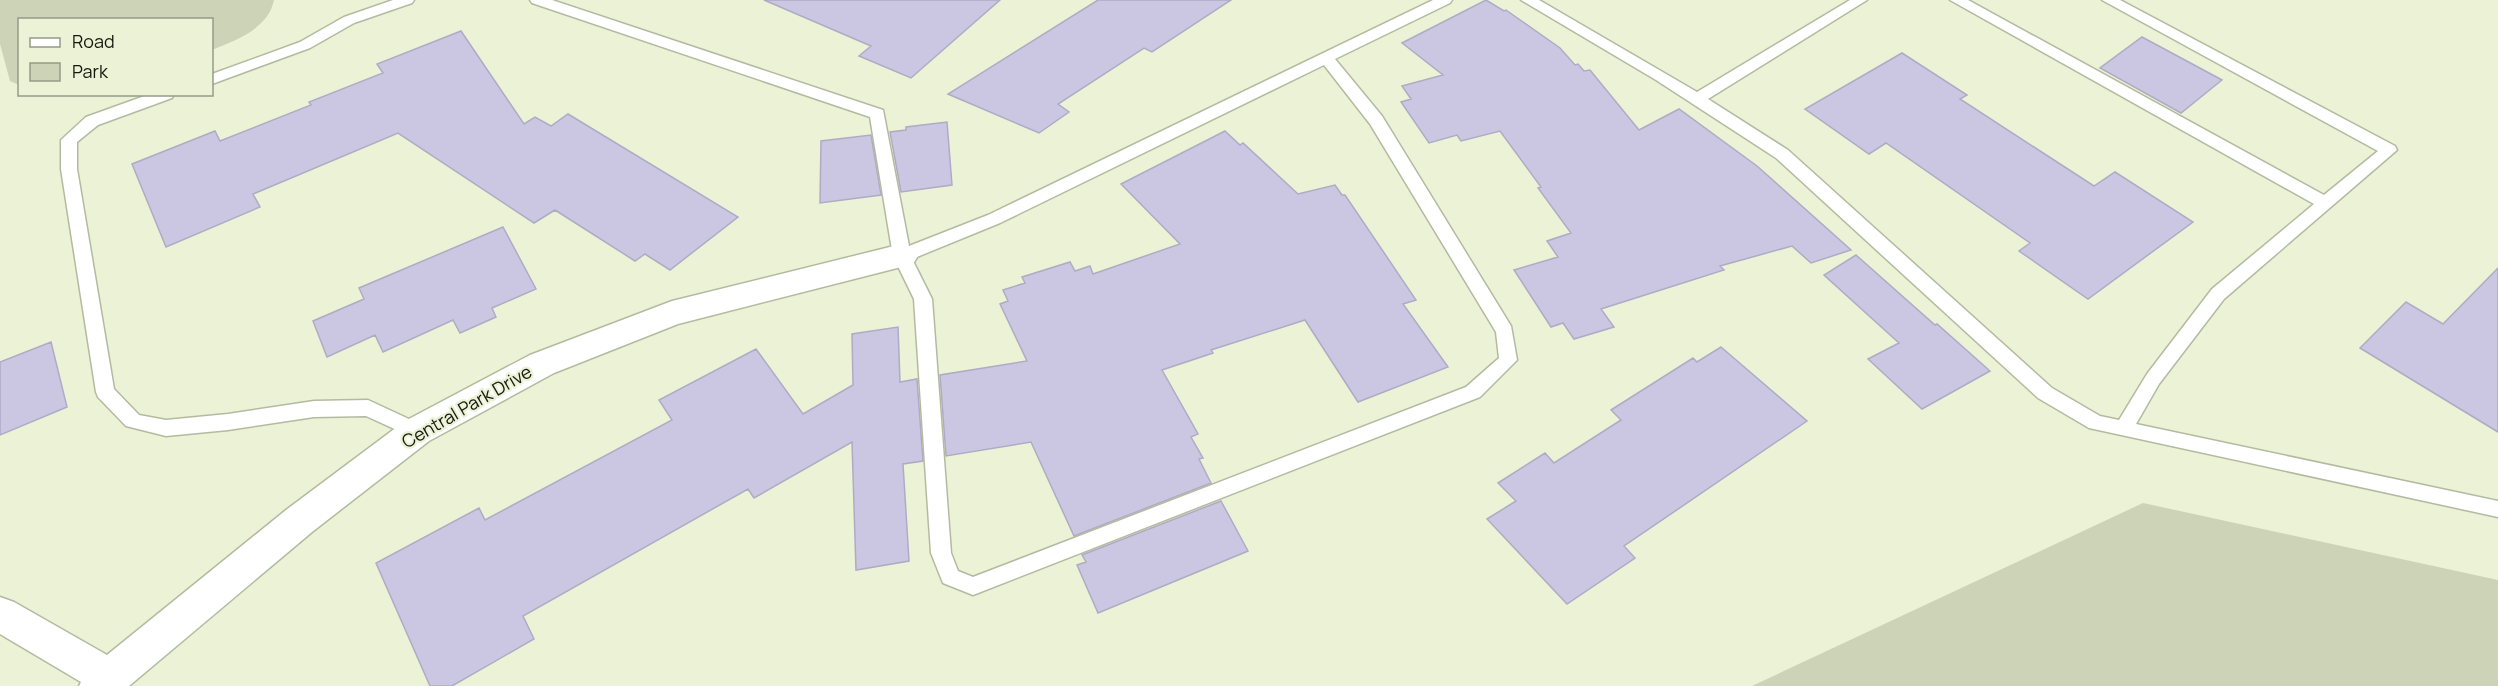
<svg xmlns="http://www.w3.org/2000/svg" width="2498" height="686" viewBox="0 0 2498 686" font-family="Manrope,sans-serif">
	<style>
		.green { fill: #ccd3b7 }
		.building { fill: #cbc7e2; stroke: #afabc5; stroke-width: 1.5 }
		.lines { fill: none; stroke-linecap: round; stroke-linejoin: round }
		.lane-casing { stroke: #b4baa0; stroke-width: 3 }
		.street-casing { stroke: #b4baa0; stroke-width: 3 }
		.lane { fill: #fff; fill-rule: evenodd }
		.street { fill: #fff; fill-rule: evenodd }
		.labels { text-anchor: middle; stroke-width: 4.5; stroke-linejoin: round; paint-order: stroke }
		.street-label { font-size: 18px; fill: #16180e; stroke: #ebf2d6 }
	</style>
	<rect width="100%" height="100%" fill="#ebf2d6"/>
	<path class="green" d="M0 0H274C268 29 236 40 212 50V20H20L19 85 10 81 0 44Z
		M2143 503 2498 580V686H1752Z"/>
	<path class="building" d="M764 0H1000L911 78 859 56 871 46Z
		M1098 0H1231L1152 52 1144 48 1058 104 1069 112 1039 133 948 94Z
		M1486 0 1504 11 1506 10 1560 48 1575 65 1578 64 1584 71 1590 70 1639 130 1679 109 1757 166 1851 250 1811 263 1792 246 1720 266 1724 270 1601 309 1614 327 1574 339 1563 323 1551 327 1514 270 1558 257 1547 241 1571 233 1538 188 1541 187 1500 131 1461 141 1457 135 1429 143 1401 102 1411 99 1402 86 1443 75 1402 43Z
		M461 31 524 124 535 117 551 126 568 114 738 217 670 270 645 254 635 261 555 210 534 223 398 133 253 194 260 207 166 247 132 164 215 131 220 141 311 105 309 102 383 73 377 64Z
		M2142 37 2222 80 2181 113 2100 68Z
		M1902 53 1967 95 1960 99 2094 186 2115 172 2193 222 2088 299 2019 251 2030 243 1886 143 1869 154 1805 109Z
		M947 122 952 185 901 192 890 132 906 130V127Z
		M1225 131 1240 145 1243 143 1298 194 1335 185 1342 195H1345L1416 300 1403 304 1448 367 1358 402 1305 320 1211 350 1213 353 1162 370 1198 434 1191 437 1203 458 1199 459 1211 483 1074 536 1031 442 946 456 940 375 1027 361 1000 304 1008 301 1003 290 1025 283 1022 277 1070 262 1075 271 1090 266 1093 274 1180 244 1121 184Z
		M871 135 881 195 820 203 821 141Z
		M503 227 536 289 492 308 496 317 460 333 453 320 383 352 375 335 327 357 313 321 364 299 359 288Z
		M1856 255 1935 325 1937 324 1990 371 1922 409 1868 359 1899 343 1824 275Z
		M2498 268V432L2360 348 2406 302 2443 324Z
		M898 327 900 382 917 379 923 461 903 464 909 561 856 570 852 442 754 498 748 489 523 616 534 639 452 686H430L376 563 479 508 485 520 672 420 659 400 756 349 803 414 853 385 852 334Z
		M51 342 67 407 0 435V362Z
		M1721 347 1807 421 1624 546 1635 558 1567 604 1487 519 1516 501 1498 483 1545 453 1554 463 1621 420 1611 410 1693 358 1697 362Z
		M1221 501 1248 551 1098 613 1077 565 1086 562 1082 555Z"/>
	<g class="lines">
		<g class="lane-casing">
			<path id="lane" d="M393 0H414L412 3 354 23 310 48 212 84V74L300 42 344 17Z
				M530 0H552L883 110 909 246 988 215 1433 0H1452L1450 3 1335 59 1382 116 1511 326 1517 360 1480 397 973 595 943 583 931 553 914 299 893 256 870 117 532 3ZM1324 65 1370 124 1496 332 1499 358 1466 387 973 577 958 571 951 553 932 299 912 259 1000 223Z
				M1521 0H1539L1697 92 1850 0H1867L1708 99 1788 150 2052 388 2100 416 2119 420 2147 374 2212 289 2314 204 1950 0H1968L2324 195 2378 151 2102 0H2120L2395 146 2397 150 2224 299 2159 384 2136 424 2498 501V517L2089 428 2038 398 1776 158 1656 80Z
				M150 94H174L172 98 98 125 77 142V169L114 389 139 415 166 420 228 414 314 401 368 400 424 426 426 431 424 436 417 439 410 436 366 416 314 417 228 430 166 436 126 426 98 397 96 392 61 169V140L86 117Z"/>
		</g>
		<g class="street-casing">
			<path id="street" d="M902 244 913 248 918 256 913 264 678 324 554 373 429 441 312 532 129 686H79L81 682 0 634V597L14 602 107 655 286 510 405 421 530 355 672 301Z"/>
		</g>
		<use href="#lane" class="lane"/>
		<use href="#street" class="street"/>
	</g>
	<g class="labels">
		<g class="street-label">
			<text transform="translate(467 407) rotate(-30)" y="6">Central Park Drive</text>
		</g>
	</g>
	<rect x="18" y="18" width="195" height="78" fill="#ebf2d6" stroke="#969b86" stroke-width="1.5"/>
	<rect x="30" y="38" width="30" height="9" fill="#ffffff" stroke="#969b86" stroke-width="1.5"/>
	<text x="72" y="48" font-size="18" fill="#16180e">Road</text>
	<rect x="30" y="63" width="30" height="18" fill="#ccd3b7" stroke="#969b86" stroke-width="1.5"/>
	<text x="72" y="78" font-size="18" fill="#16180e">Park</text>
</svg>
